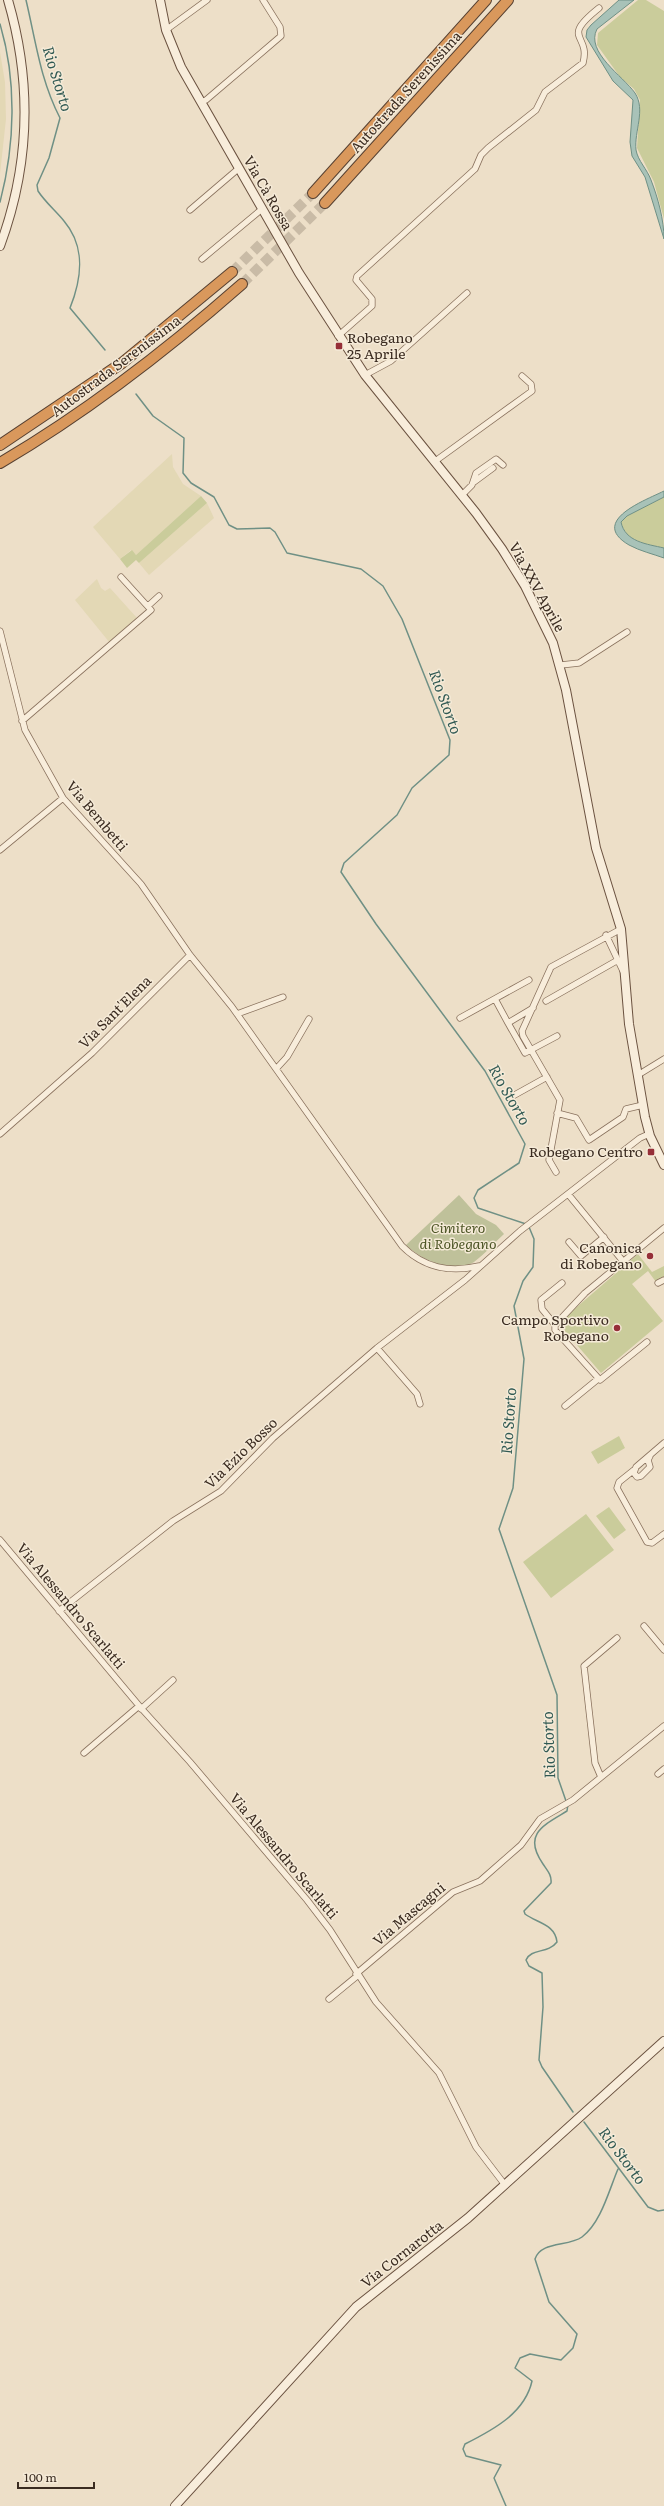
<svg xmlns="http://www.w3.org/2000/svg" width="664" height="2506" viewBox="0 0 664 2506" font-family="Literata,serif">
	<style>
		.farmland { fill: #e3d8b5 }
		.green { fill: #cacc9b }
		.cemetery { fill: #bfc19a }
		.water { fill: #a8c2b8; stroke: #6f9085 }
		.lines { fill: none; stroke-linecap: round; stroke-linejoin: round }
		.stream { stroke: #6f9085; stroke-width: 1.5 }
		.motorway-tunnel { stroke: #c9bba6; stroke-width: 10; stroke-dasharray: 10 5; stroke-linecap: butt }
		.minor-casing { stroke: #89715d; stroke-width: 7 }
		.secondary-casing { stroke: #6b5240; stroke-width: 10 }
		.motorway-casing { stroke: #574031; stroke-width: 12 }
		.minor { stroke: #f8eddb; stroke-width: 5.5 }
		.secondary { stroke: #f8eddb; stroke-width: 8 }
		.motorway { stroke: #d9985c; stroke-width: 10 }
		.poi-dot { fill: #962f38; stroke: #f5ead7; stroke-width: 1.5 }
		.labels { text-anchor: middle; stroke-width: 3; stroke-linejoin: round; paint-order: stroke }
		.street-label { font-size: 14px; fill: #3a2b20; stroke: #f5ead7 }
		.poi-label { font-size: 14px; fill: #3a2b20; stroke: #f5ead7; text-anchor: end }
		.park-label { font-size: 14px; font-style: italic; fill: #4e5627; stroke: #f5ead7 }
		.water-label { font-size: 15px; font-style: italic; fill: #305953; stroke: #f5ead7 }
	</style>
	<rect width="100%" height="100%" fill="#eddfc8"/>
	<path class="farmland" d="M0 52 5 82 6 119 0 174Z
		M172 454 173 467 183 484 201 496 136 555 131 550 120 559 93 527Z
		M207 503 214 518 149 575 139 563Z
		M97 579 101 588 105 591 110 588 137 618 110 643 75 600Z"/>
	<path class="green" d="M638 0H646L664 11V219L654 182 637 148 640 100 634 89 620 77 597 45 598 33Z
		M201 496 207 503 139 563 136 560 127 568 120 559 132 550 136 555Z
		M664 497V548C647 544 625 542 621 522L627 516Z
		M638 1254 652 1272 664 1266V1276L656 1282 648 1271 632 1284 663 1321 601 1373 564 1330 563 1319Z
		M619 1436 625 1448 598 1464 591 1452Z
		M609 1507 626 1530 614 1539 596 1516Z
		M586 1514 614 1550 551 1598 523 1562Z"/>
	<path class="cemetery" d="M459 1195 476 1214 496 1225 504 1234C494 1243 485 1254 474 1262 454 1275 421 1260 406 1245Z"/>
	<path class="water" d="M619 0H634L597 29C585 52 623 76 635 93 646 110 634 131 636 150 638 161 647 169 651 180 658 198 664 220 664 239L645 177 632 156 630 142 633 100 613 81 586 37 587 30 591 25Z
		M664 491V497L627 516 621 522C625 542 647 544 664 548V558C653 554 640 551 629 545 588 521 646 500 664 491Z"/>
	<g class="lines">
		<path class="stream" d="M26 0C36 42 40 79 60 118L49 158 37 185 38 191C45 202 56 211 64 221 86 247 82 278 70 308L105 350
			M0 24C17 81 15 145 0 202
			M136 394 153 416 184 438 183 473 191 483 214 497 229 525 237 529 270 528 275 532 287 553 361 569 383 586 402 619 450 740 449 755 412 788 397 815 344 863 341 872 376 924 485 1071 525 1144 519 1163 478 1190 474 1198 478 1208 526 1224
			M529 1227 534 1239 533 1267 523 1281 514 1306 524 1359 513 1488 499 1529 557 1695 558 1778 566 1801
			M568 1804 567 1811C544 1825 522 1834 543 1864 547 1870 552 1875 551 1883L524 1911 525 1914C537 1923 555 1924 557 1942 548 1954 531 1948 526 1960L529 1966 542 1973 543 2007 539 2060 542 2067 573 2112
			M584 2122 648 2207 658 2211 664 2210
			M506 2506 494 2478 501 2465 466 2456 463 2449 465 2444C493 2430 525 2413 532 2381L515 2368 520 2358 530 2354 561 2360 573 2348 577 2334 549 2302 535 2259C541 2241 568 2247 582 2237 601 2223 609 2190 618 2169"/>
		<path class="motorway-tunnel" d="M232 272 313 193
			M242 284 325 203"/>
		<g class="minor-casing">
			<path id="minor" d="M166 30 207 0
				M201 102 206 100 281 36 280 27 263 0
				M190 210 238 169
				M202 259 262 209
				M338 336 372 306V299L356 280 357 276 475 169 481 155 488 148 536 110 545 92 583 63C591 33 559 40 599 8
				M365 375 391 361 467 293
				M434 462 532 391 531 384 522 376
				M474 482 493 468
				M462 495 472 485 476 473 496 459 503 465
				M148 606 159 596
				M0 631 25 730 63 798 141 884 190 955 232 1007 402 1246C424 1268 449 1273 479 1266
				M561 665 579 663 627 632
				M22 721 151 610 121 577
				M0 850 63 798
				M606 935 623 971
				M495 999 508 1023
				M546 1001 618 960
				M533 1008 508 1023 525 1053 557 1036
				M237 1014 283 997
				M460 1018 529 980
				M276 1069 287 1057 309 1019
				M638 1075 664 1059
				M511 1097 547 1077
				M557 1113 576 1118 589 1140 623 1117 626 1109 643 1105
				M0 1134 92 1053 190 955
				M556 1172 549 1160 560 1100 523 1036 522 1031 551 967 621 929
				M568 1194 622 1260
				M569 1242 581 1256 604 1237
				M658 1283 664 1280
				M555 1325 542 1309 541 1300 562 1283
				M647 1342 600 1380 555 1330V1325L585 1293 664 1228
				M377 1348 417 1394 420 1404
				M565 1406 598 1379
				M650 1456 648 1460 650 1467 641 1476 637 1477 634 1473 636 1467 664 1443
				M634 1470 619 1482 617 1488 647 1542 652 1543 664 1534
				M0 1540 141 1708 190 1762 307 1900 330 1930 376 2002 439 2073 476 2147 505 2185
				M59 1611 173 1521 221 1491 273 1438 377 1348 465 1280 520 1231 640 1138 649 1134
				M644 1626 664 1650
				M141 1709 173 1680
				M84 1753 139 1706
				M658 1774 664 1769
				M601 1777 595 1763 584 1666 617 1638
				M356 1974 453 1892 480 1881 521 1845 540 1819 573 1800 664 1726
				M329 1999 357 1976"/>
		</g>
		<g class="secondary-casing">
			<path id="secondary" d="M160 0 166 30 181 67 299 273 365 375 476 513 502 549 525 586 553 643 566 690 596 848 621 929 629 1024 645 1117 650 1136 664 1165
				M0 246C30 165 32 82 8 0
				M175 2506 356 2307 468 2218 664 2041"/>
		</g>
		<g class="motorway-casing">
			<path id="motorway" d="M313 193 486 0
				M325 203 508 0
				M0 445 122 363 232 272
				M0 463C87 412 167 350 242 284"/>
		</g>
		<use href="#minor" class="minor"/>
		<use href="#secondary" class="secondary"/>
		<use href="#motorway" class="motorway"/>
	</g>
	<g class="poi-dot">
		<rect x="335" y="342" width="8" height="8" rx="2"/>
		<rect x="647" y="1148" width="8" height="8" rx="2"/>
		<circle cx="650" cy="1256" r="4"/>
		<circle cx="617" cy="1328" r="4"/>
	</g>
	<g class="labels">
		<g class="street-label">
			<text transform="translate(406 92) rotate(-48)" y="5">Autostrada Serenissima</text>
			<text transform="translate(268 193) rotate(60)" y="5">Via Cà Rossa</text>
			<text transform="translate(116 366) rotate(-37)" y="5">Autostrada Serenissima</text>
			<text transform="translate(537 587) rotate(61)" y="5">Via XXV Aprile</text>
			<text transform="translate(97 816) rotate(50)" y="5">Via Bembetti</text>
			<text transform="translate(115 1012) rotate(-45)" y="5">Via Sant'Elena</text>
			<text transform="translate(241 1453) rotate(-44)" y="5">Via Ezio Bosso</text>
			<text transform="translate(71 1606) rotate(50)" y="5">Via Alessandro Scarlatti</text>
			<text transform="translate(284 1856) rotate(50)" y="5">Via Alessandro Scarlatti</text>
			<text transform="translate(409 1914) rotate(-40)" y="5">Via Mascagni</text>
			<text transform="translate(402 2254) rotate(-38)" y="5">Via Cornarotta</text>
		</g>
		<g class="poi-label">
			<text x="347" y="343" text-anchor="start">Robegano<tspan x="347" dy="16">25 Aprile</tspan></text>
			<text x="643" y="1157">Robegano Centro</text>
			<text x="642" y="1253">Canonica<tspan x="642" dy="16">di Robegano</tspan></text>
			<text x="609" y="1325">Campo Sportivo<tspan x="609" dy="16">Robegano</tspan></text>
		</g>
		<g class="park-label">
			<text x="458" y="1233">Cimitero<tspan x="458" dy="16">di Robegano</tspan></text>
		</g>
		<g class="water-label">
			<text transform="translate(57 79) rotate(73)" y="5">Rio Storto</text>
			<text transform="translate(445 702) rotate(70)" y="5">Rio Storto</text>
			<text transform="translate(509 1095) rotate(60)" y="5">Rio Storto</text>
			<text transform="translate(509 1421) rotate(-86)" y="5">Rio Storto</text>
			<text transform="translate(549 1745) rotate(-92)" y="5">Rio Storto</text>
			<text transform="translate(622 2156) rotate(53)" y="5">Rio Storto</text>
		</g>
	</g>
	<path d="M18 2482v6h76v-6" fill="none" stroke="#3a2b20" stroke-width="2"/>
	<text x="24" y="2482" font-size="12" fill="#3a2b20" stroke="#f5ead7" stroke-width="3" paint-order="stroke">100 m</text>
</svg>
